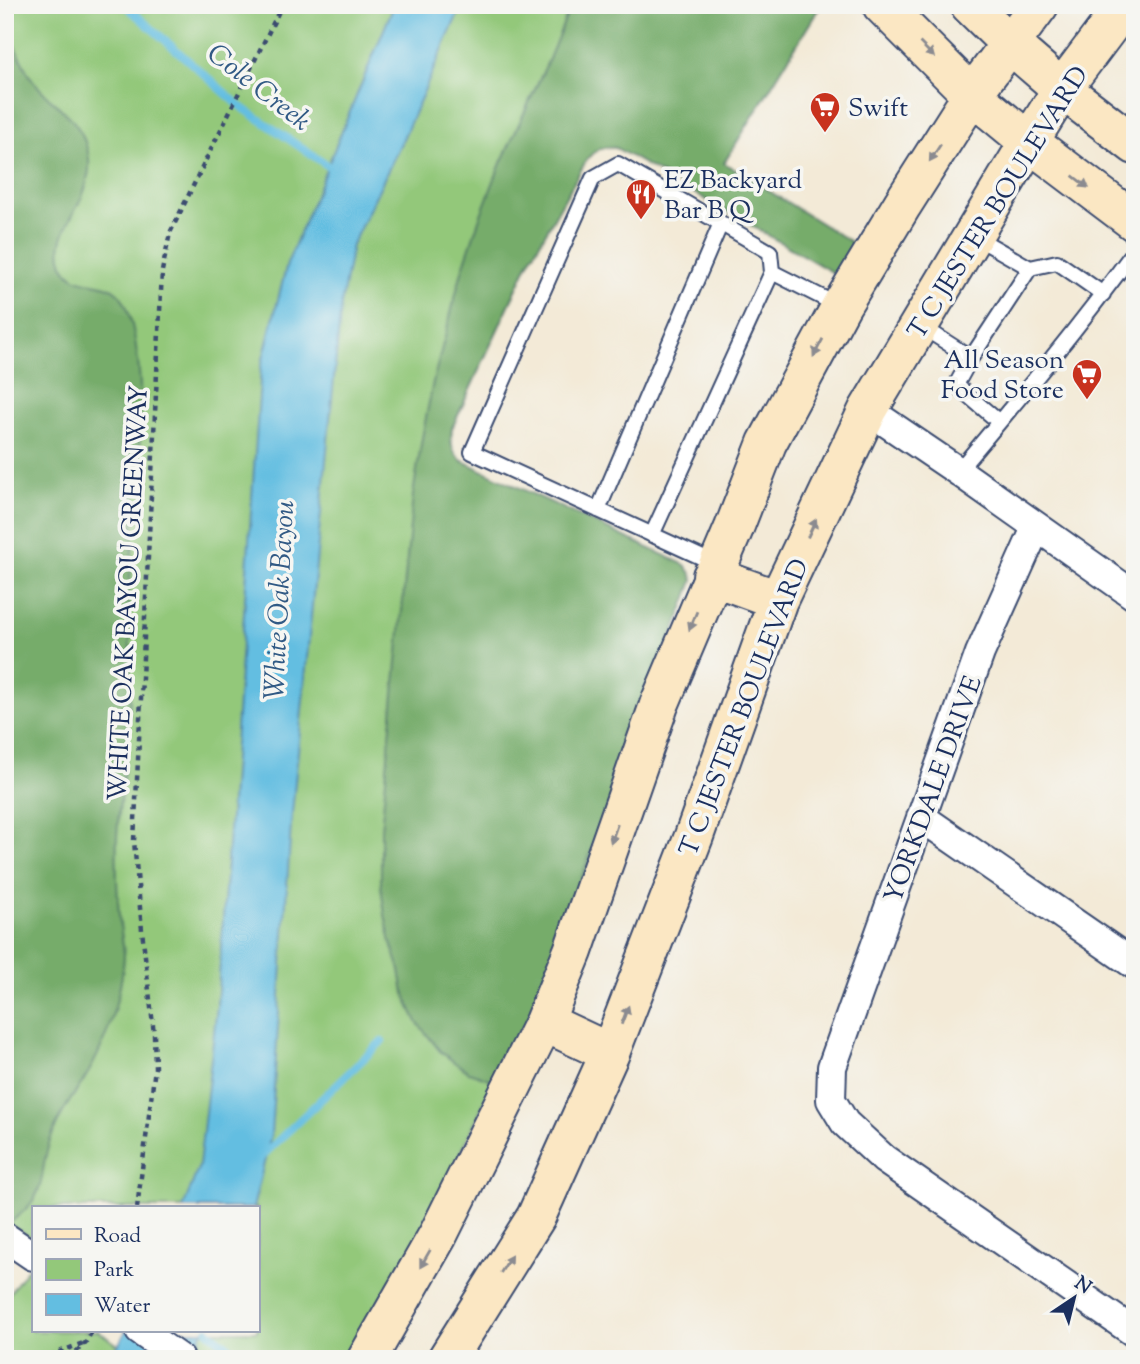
<svg xmlns="http://www.w3.org/2000/svg" width="1140" height="1364" viewBox="0 0 1140 1364" font-family="'Sorts Mill Goudy',serif">
	<style>
		.green { fill: #93c87a; stroke: #577c6c; stroke-width: 2 }
		.forest { fill: #76ac6a; stroke: #486e64; stroke-width: 2 }
		.water { fill: #63bee1; stroke: #3f76a0; stroke-width: 2 }
		.lines { fill: none; stroke-linecap: round; stroke-linejoin: round }
		.stream { stroke: #63bee1; stroke-width: 8 }
		.service-casing { stroke: #3b4b70; stroke-width: 18 }
		.minor-casing { stroke: #3b4b70; stroke-width: 32 }
		.secondary-casing { stroke: #3b4b70; stroke-width: 42 }
		.path { stroke: #3b4b70; stroke-width: 4.5; stroke-dasharray: 5 5; stroke-linecap: butt }
		.service { stroke: #fff; stroke-width: 14 }
		.minor { stroke: #fff; stroke-width: 28 }
		.secondary { stroke: #fbe7c3; stroke-width: 38 }
		.oneway { fill: #8b8b90 }
		.labels { text-anchor: middle; stroke-width: 7; stroke-linejoin: round; paint-order: stroke }
		.poi-label { font-size: 26px; fill: #1b2f5e; stroke: #f6f6f2; text-anchor: start }
		.street-label { font-size: 26px; fill: #1b2f5e; stroke: #f6f6f2 }
		.water-label { font-size: 28px; font-style: italic; fill: #315a85; stroke: #f6f6f2 }
	</style>
	<rect width="100%" height="100%" fill="#f6f6f2"/>
	<filter id="ink" filterUnits="userSpaceOnUse"><feTurbulence type="fractalNoise" baseFrequency=".0143" numOctaves="2"/><feDisplacementMap in="SourceGraphic" scale="14" xChannelSelector="R" yChannelSelector="G"/><feConvolveMatrix kernelMatrix="1 2 1 2 8 2 1 2 1" color-interpolation-filters="sRGB"/></filter>
	<filter id="wash" filterUnits="userSpaceOnUse"><feTurbulence type="fractalNoise" baseFrequency=".00686" numOctaves="4" result="noise"/><feDisplacementMap in="SourceGraphic" scale="28" xChannelSelector="R" yChannelSelector="G"/><feGaussianBlur stdDeviation="1.57" result="paint"/><feColorMatrix in="noise" values="0 0 0 0 0 0 0 0 0 0 0 0 0 0 0 0 0 1.4 0 .05"/><feComposite in="paint" operator="in"/></filter>
	<g filter="url(#wash)">
		<rect width="100%" height="100%" fill="#f3ead7"/>
		<path class="green" d="M5 5H821L724 163 862 249 616 148C602 145 596 150 587 159L528 264 452 428C450 442 451 452 462 461L685 565 692 575 600 849 426 1229 346 1359H214L173 1331H257V1208H33V1238L5 1222Z
			M28 1268 33 1272V1331H98L138 1359H5V1300Z"/>
		<path class="forest" d="M571 5H821L724 163 862 249 844 279 616 148C602 145 596 150 587 159L528 264 452 428C450 442 451 452 462 461L685 565 692 575 693 581 504 1084 469 1072 454 1062 440 1051 417 1022 409 1005 403 988 400 970 391 943 385 915 381 887V830L413 495 422 438 433 382 462 271 480 217 501 163 549 59Z
			M5 30C16 44 20 61 30 76 51 108 84 115 89 159 90 172 87 185 82 197 73 217 53 240 63 264 74 290 102 277 118 293 130 304 135 338 137 354 146 415 136 476 133 537 132 561 129 585 129 609 130 646 132 683 129 720 127 759 119 797 117 837 116 863 117 889 119 915 120 928 123 941 124 954 124 964 122 976 120 986 113 1020 101 1054 82 1083 73 1096 64 1108 58 1122 52 1133 48 1146 45 1159 42 1174 42 1189 32 1202 26 1211 17 1217 8 1224L5 1222Z"/>
		<path class="water" d="M394 5H462L402 141 352 245 341 305 291 824 271 1135 253 1208H183L199 1166 217 1006 261 367 287 264Z
			M126 1331H203L191 1359H111Z"/>
		<g class="lines">
			<path class="stream" d="M125 5 240 106 334 170
				M260 1158 382 1041
				M208 1331 244 1359"/>
		</g>
	</g>
	<g filter="url(#ink)">
		<g class="lines">
			<g class="service-casing">
				<path id="service" d="M974 236 1030 268 1057 262 1103 294
					M921 326 971 358 956 385 999 422
					M971 358 1030 268
					M958 471C1019 399 1079 327 1135 250
					M598 510 721 223
					M652 535 772 272
					M716 564 472 452 593 178 618 164 770 252 772 272 839 306"/>
			</g>
			<g class="minor-casing">
				<path id="minor" d="M868 410 958 471 1135 596
					M1036 528 980 653 832 1067 831 1100 845 1123 884 1159 1135 1333
					M921 817 1135 965
					M5 1237 33 1256
					M140 1331 180 1359"/>
			</g>
			<g class="secondary-casing">
				<path id="secondary" d="M882 5 972 95 1029 142 1135 222
					M970 5 1010 44 1062 89 1135 145
					M712 576 778 600
					M544 1022 610 1053
					M367 1359 438 1235 544 1022 573 951 659 705 734 528 767 443 841 306 902 205 972 95 1039 5
					M447 1359 536 1217 610 1053 694 836 778 600 868 410 1029 142 1062 89 1125 5"/>
			</g>
			<path class="path" d="M137 1208 155 1068 154 1034 142 930 134 841 162 271 170 233 282 5
				M40 1359 86 1342
				M69 1359 86 1342 92 1331"/>
			<use href="#service" class="service"/>
			<use href="#minor" class="minor"/>
			<use href="#secondary" class="secondary"/>
		</g>
		<defs><path id="oneway-solid" d="M-6-.8H1V-3.2L6.5 0L1 3.2V.8H-6Z" transform="scale(1.75)"/></defs>
		<g class="oneway">
			<use href="#oneway-solid" transform="translate(927 50) rotate(45)"/>
			<use href="#oneway-solid" transform="translate(935 153) rotate(123)"/>
			<use href="#oneway-solid" transform="translate(1081 182) rotate(37)"/>
			<use href="#oneway-solid" transform="translate(818 348) rotate(118)"/>
			<use href="#oneway-solid" transform="translate(812 528) rotate(-65)"/>
			<use href="#oneway-solid" transform="translate(693 621) rotate(112)"/>
			<use href="#oneway-solid" transform="translate(614 834) rotate(109)"/>
			<use href="#oneway-solid" transform="translate(625 1015) rotate(-69)"/>
			<use href="#oneway-solid" transform="translate(425 1259) rotate(120)"/>
			<use href="#oneway-solid" transform="translate(506 1264) rotate(-58)"/>
		</g>
	</g>
	<defs>
		<g id="supermarket-pin" transform="scale(1.575)"><path d="M0 17L-7.5 6A9.5 9.5 0 1 1 7.5 6Z" fill="#c8321e" stroke="#f6f6f2"/><path d="M-6-5.5h2.5l.6 2H6L4.5 2H-2.5L-4.4-4H-6ZM-1.5 3.2a1.3 1.3 0 1 0 .1 0ZM3 3.2a1.3 1.3 0 1 0 .1 0Z" fill="#fff"/></g>
		<g id="restaurant-pin" transform="scale(1.575)"><path d="M0 17L-7.5 6A9.5 9.5 0 1 1 7.5 6Z" fill="#c8321e" stroke="#f6f6f2"/><path d="M-5-6h1v4h1v-4h1v4h1v-4h1v5L-1.5 .5V6h-2V.5L-5-1ZM5-6V6H3V1.5H1.5Q1.5-4 5-6Z" fill="#fff"/></g>
	</defs>
	<g fill-rule="evenodd">
		<use href="#supermarket-pin" x="825" y="107"/>
		<use href="#restaurant-pin" x="641" y="194"/>
		<use href="#supermarket-pin" x="1087" y="374"/>
	</g>
	<g class="labels">
		<g class="poi-label">
			<text x="848" y="116">Swift</text>
			<text x="664" y="188">EZ Backyard<tspan x="664" dy="30">Bar B Q</tspan></text>
			<text x="1064" y="368" text-anchor="end">All Season<tspan x="1064" dy="30">Food Store</tspan></text>
		</g>
		<g class="street-label">
			<text transform="translate(997 202) rotate(-58)" y="9">T C JESTER BOULEVARD</text>
			<text transform="translate(127 593) rotate(-87)" y="9">WHITE OAK BAYOU GREENWAY</text>
			<text transform="translate(743 707) rotate(-69)" y="9">T C JESTER BOULEVARD</text>
			<text transform="translate(932 789) rotate(-70)" y="9">YORKDALE DRIVE</text>
		</g>
		<g class="water-label">
			<text transform="translate(260 86) rotate(38)" y="10">Cole Creek</text>
			<text transform="translate(278 600) rotate(-87)" y="10">White Oak Bayou</text>
		</g>
	</g>
	<rect width="1140" height="1364" fill="none" stroke="#f6f6f2" stroke-width="28"/>
	<rect x="32" y="1206" width="228" height="126" fill="#f6f6f2" stroke="#9ea6b7" stroke-width="2"/>
	<rect x="46" y="1229" width="35" height="10" fill="#fbe7c3" stroke="#9ea6b7" stroke-width="2"/>
	<text x="94" y="1242" font-size="21" fill="#1b2f5e">Road</text>
	<rect x="46" y="1259" width="35" height="21" fill="#93c87a" stroke="#9ea6b7" stroke-width="2"/>
	<text x="94" y="1276" font-size="21" fill="#1b2f5e">Park</text>
	<rect x="46" y="1294" width="35" height="21" fill="#63bee1" stroke="#9ea6b7" stroke-width="2"/>
	<text x="94" y="1312" font-size="21" fill="#1b2f5e">Water</text>
	<g transform="translate(1074 1298) rotate(35)" stroke="#f6f6f2" stroke-width="5" paint-order="stroke">
	<path d="M0-5L12 26L0 18L-12 26Z" fill="#1b2f5e"/>
	<text y="-10" font-size="19" font-weight="bold" text-anchor="middle" fill="#1b2f5e">N</text>
	</g>
</svg>
